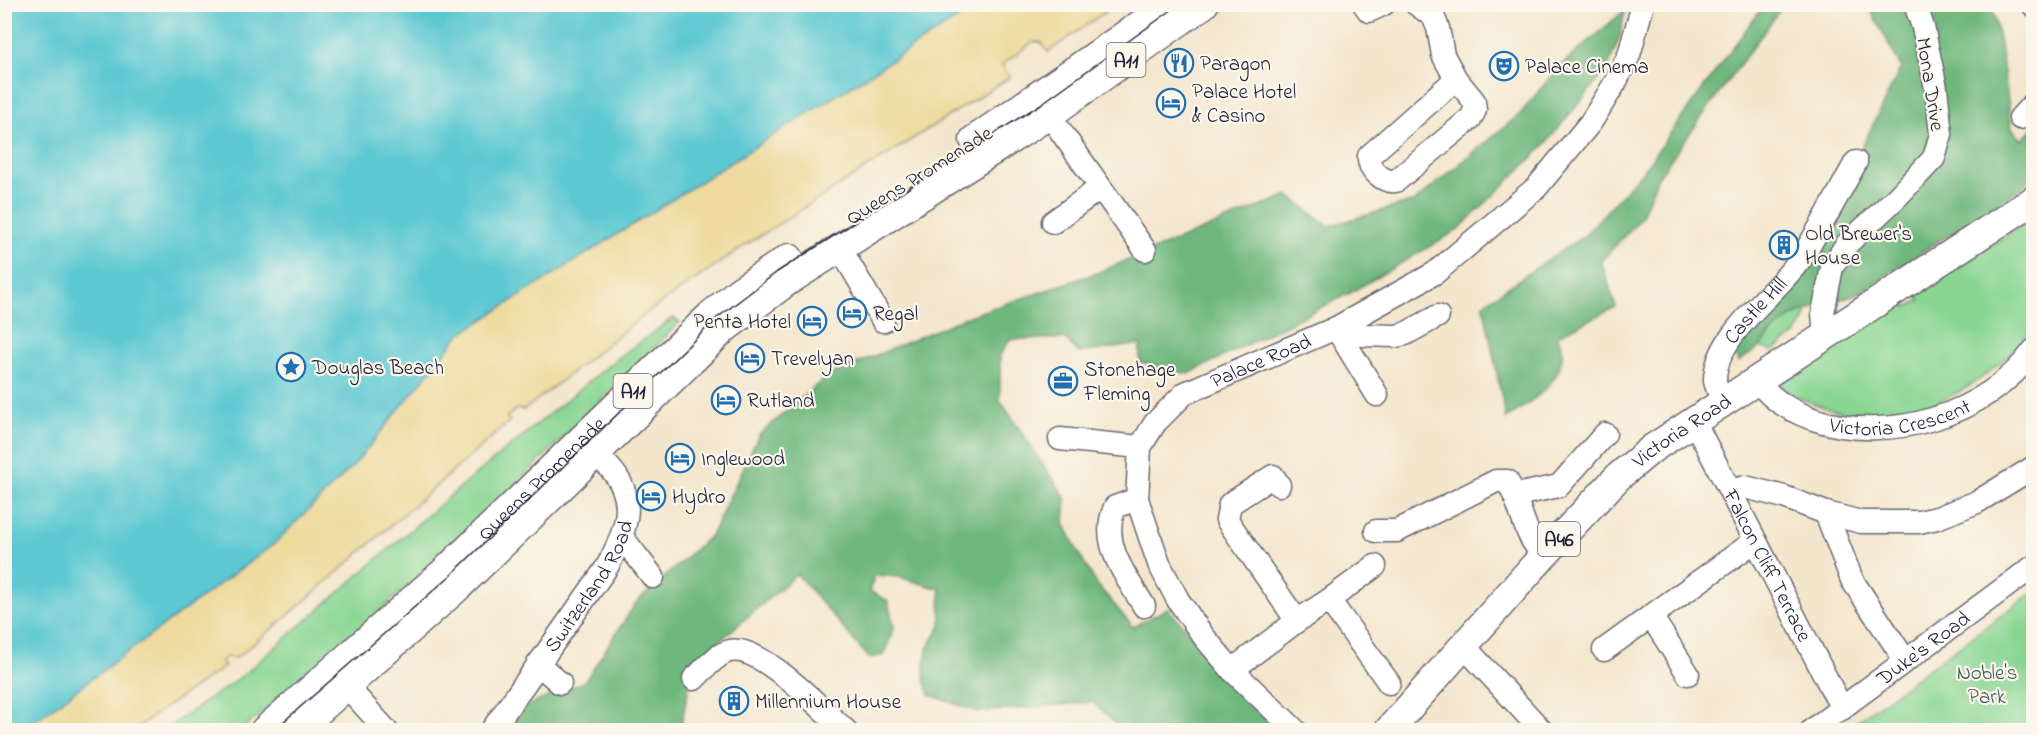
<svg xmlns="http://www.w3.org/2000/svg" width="2038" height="735" viewBox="0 0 2038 735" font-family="'Indie Flower',sans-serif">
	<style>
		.green { fill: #89d693; stroke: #567c67; stroke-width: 1.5 }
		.forest { fill: #6eb77d; stroke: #486c5c; stroke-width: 1.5 }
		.sand { fill: #eeda9e; stroke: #887e6c; stroke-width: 1.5 }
		.water { fill: #5bc8d2; stroke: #3e7586; stroke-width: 1.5 }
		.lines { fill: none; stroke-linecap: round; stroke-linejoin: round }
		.minor-casing { stroke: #6c676e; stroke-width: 25 }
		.major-casing { stroke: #6c676e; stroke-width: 31 }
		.minor { stroke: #fff; stroke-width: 22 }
		.major { stroke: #fff; stroke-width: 28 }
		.tram { stroke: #22223b; stroke-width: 1.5 }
		.labels { text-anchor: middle; stroke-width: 4.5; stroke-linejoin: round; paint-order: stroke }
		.shield { fill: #fbf7ec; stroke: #636270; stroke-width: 1.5 }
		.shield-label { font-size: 20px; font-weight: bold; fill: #22223b }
		.poi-label { font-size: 21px; fill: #22223b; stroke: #fbf7ec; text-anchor: start }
		.street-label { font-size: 21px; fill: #22223b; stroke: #fbf7ec }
		.park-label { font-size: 21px; fill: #415855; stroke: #fbf7ec }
	</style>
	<rect width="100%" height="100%" fill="#fbf7ec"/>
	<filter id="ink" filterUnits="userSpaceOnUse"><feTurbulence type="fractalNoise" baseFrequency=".0167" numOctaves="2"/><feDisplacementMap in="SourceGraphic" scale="12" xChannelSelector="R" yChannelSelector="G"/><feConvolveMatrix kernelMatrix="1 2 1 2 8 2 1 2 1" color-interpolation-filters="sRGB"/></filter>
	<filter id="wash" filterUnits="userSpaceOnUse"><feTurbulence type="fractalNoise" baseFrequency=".008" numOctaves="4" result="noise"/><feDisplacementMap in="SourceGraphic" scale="24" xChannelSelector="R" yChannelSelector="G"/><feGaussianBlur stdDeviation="1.35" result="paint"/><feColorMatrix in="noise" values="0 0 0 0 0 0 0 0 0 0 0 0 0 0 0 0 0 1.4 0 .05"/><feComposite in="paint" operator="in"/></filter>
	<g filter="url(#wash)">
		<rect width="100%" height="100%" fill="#f4e6cd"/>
		<path class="green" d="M2033 218C2034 244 2034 270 2034 296 2034 304 2036 316 2033 323 2027 338 2012 352 2001 362 1949 409 1877 430 1810 402 1800 398 1784 394 1781 383L1904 302 1907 307 1920 300 1916 294Z
			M1807 310C1801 336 1792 337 1772 351L1760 347C1771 329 1787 318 1807 310Z
			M673 318 680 322C539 463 396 604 241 730H164L242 676 464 484 614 361Z
			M2033 592V730H1845Z"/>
		<path class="forest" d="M1764 5H1788L1779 11 1658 177 1641 218 1601 261 1616 307 1558 335C1559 341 1562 348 1562 353 1563 383 1527 404 1506 419L1483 304 1585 235 1642 172Z
			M1868 5H1992L1999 39 2012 128 2022 140 2033 128V176L2020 189 1859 293 1793 315 1768 335 1760 347 1738 362 1734 351 1742 334 1804 266 1901 67Z
			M1625 10 1620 37 1607 69 1542 148 1458 230 1348 294 1188 374 1140 362V344L1079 353 1065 339H1010L1000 355V400L1066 499 1064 523 1079 554 1096 583 1133 627 1168 608 1233 685 1278 730H1122L1093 702 978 712 930 695 924 677 927 649 941 626 940 589 899 577 875 575 869 591 888 601 894 627 884 655 869 658 797 574 694 663 680 730H505L522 708 585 681 636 603 712 534 759 435 827 376 969 316 1094 274 1288 195 1329 226 1415 201 1520 114 1557 69Z"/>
		<path class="sand" d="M350 5H1115L1048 52 1041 42H1033L1002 65 1010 77 744 246 648 312 524 410 517 409 506 417 510 421 283 620 236 658 226 657 221 661 225 666 133 730H5Z"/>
		<path class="water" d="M4 5 5 4 979 5 460 334 354 465 274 544 22 730H4Z"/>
	</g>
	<g filter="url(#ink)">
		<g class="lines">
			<g class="minor-casing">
				<g id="minor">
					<path d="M1364 4 1369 11 1384 4"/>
					<path d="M1416 4 1433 16 1438 28 1443 55 1456 79 1474 101 1475 110 1471 118 1396 181C1384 183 1367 169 1369 156L1456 79"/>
					<path d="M2032 4 2034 6"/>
					<path d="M1040 102 1145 250"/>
					<path d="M2020 118 2034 103"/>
					<path d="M1053 222 1100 188"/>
					<path d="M840 248 883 321"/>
					<path d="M1348 322 1361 335 1396 336 1405 334 1438 316"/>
					<path d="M1336 328 1377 395"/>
					<path d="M1825 337 1823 313 1832 267 1846 245 1896 198 1934 158 1941 134 1936 88 1923 27 1915 4"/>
					<path id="s1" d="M1758 380C1770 400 1791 411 1813 419 1888 445 1987 415 2034 350"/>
					<path id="s2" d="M1725 401C1721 395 1716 388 1715 381 1714 335 1778 293 1801 258 1821 228 1838 194 1856 162"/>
					<path id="s3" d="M1694 421 1842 709"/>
					<path d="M1060 439 1140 447"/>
					<path d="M1731 491 1745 487 1784 497 1826 513 1861 522H1919L1937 518 1977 502 2034 467"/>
					<path d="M1516 495 1559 486 1605 434"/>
					<path d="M1137 499 1115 507C1099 543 1126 576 1144 606"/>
					<path d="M1826 513 1852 580 1905 660"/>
					<path d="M1376 531H1397L1496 481H1507C1523 506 1522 535 1544 555"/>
					<path d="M622 537 653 577"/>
					<path d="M1329 600 1375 566"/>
					<path d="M1651 616 1688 674"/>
					<path d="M1297 621 1329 600 1389 683"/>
					<path d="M1464 646 1541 730"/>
					<path d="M1604 650 1755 541"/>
					<path d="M538 664 560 683"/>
					<path d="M1232 670 1297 621 1227 520 1230 504 1273 476 1279 485"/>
					<path d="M335 673 386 730"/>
					<path d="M694 679C705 669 716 654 730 651 760 644 822 710 845 730"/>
					<path id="s4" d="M492 730 607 567C625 532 640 500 609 467 601 459 592 452 584 444"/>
					<path id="s5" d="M1295 730 1232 670 1204 637 1178 600 1159 564 1137 499 1140 447 1155 423 1185 393 1336 328 1435 273 1537 187 1591 122 1615 83 1629 55 1643 4"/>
					<path id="s6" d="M1812 730 2034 566"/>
				</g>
			</g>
			<g class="major-casing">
				<g id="major">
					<path d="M974 140 1170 4"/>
					<path id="s7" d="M265 730 445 571 712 314 738 292 789 258"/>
					<path d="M297 730 459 586 725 328 785 283 1049 115 1204 4"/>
					<path id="s8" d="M1389 730 1544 555 1618 477 1653 448 2034 200"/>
				</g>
			</g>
			<use href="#minor" class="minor"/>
			<use href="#major" class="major"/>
			<path class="tram" d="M274 730 450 576 717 318 777 272 1041 104 1180 4"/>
		</g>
	</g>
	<defs>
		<g id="restaurant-ring" transform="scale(1.5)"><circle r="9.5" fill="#fbf7ec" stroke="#1f6fb2" stroke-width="1.5"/><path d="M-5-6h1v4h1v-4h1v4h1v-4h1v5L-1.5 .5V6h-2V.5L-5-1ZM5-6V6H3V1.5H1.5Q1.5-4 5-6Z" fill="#1f6fb2"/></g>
		<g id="theatre-ring" transform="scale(1.5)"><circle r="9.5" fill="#fbf7ec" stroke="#1f6fb2" stroke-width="1.5"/><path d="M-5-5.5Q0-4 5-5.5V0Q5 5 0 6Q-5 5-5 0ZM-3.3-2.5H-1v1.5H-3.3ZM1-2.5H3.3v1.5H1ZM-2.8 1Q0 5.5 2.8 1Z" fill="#1f6fb2"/></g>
		<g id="hotel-ring" transform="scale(1.5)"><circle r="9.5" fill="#fbf7ec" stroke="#1f6fb2" stroke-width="1.5"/><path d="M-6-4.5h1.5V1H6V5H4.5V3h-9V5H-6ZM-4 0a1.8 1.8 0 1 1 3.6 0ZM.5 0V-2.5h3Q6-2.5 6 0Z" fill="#1f6fb2"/></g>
		<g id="building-ring" transform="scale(1.5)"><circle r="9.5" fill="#fbf7ec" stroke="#1f6fb2" stroke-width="1.5"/><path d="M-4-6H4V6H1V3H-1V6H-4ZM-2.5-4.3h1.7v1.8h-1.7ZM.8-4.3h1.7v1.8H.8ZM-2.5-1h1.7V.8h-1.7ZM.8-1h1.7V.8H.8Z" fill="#1f6fb2"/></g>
		<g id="sight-ring" transform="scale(1.5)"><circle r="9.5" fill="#fbf7ec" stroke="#1f6fb2" stroke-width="1.5"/><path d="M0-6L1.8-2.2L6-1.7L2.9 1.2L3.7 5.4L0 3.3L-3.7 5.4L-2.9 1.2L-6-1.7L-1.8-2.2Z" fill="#1f6fb2"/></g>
		<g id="office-ring" transform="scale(1.5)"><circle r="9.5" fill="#fbf7ec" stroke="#1f6fb2" stroke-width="1.5"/><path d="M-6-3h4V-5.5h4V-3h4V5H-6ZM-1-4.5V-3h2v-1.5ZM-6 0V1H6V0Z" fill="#1f6fb2"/></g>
	</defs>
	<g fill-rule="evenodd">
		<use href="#restaurant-ring" x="1179" y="63"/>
		<use href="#theatre-ring" x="1504" y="66"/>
		<use href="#hotel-ring" x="1171" y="103"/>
		<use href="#building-ring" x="1784" y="245"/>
		<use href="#hotel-ring" x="852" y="313"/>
		<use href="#hotel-ring" x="812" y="321"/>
		<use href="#hotel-ring" x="750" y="358"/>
		<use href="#sight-ring" x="291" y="367"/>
		<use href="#office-ring" x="1063" y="381"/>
		<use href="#hotel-ring" x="726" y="400"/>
		<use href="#hotel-ring" x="680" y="458"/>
		<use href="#hotel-ring" x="651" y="496"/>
		<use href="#building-ring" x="734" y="701"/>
	</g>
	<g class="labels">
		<g class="shield">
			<rect x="1106.5" y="43" width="39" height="34" rx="4.5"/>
			<rect x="613.5" y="374" width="39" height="34" rx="4.5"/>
			<rect x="1538" y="522" width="42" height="34" rx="4.5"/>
		</g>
		<g class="shield-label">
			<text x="1126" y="67">A11</text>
			<text x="633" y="398">A11</text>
			<text x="1559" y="546">A46</text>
		</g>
		<g class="poi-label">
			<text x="1200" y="70">Paragon</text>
			<text x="1525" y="73">Palace Cinema</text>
			<text x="1192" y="98">Palace Hotel<tspan x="1192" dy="24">&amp; Casino</tspan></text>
			<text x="1805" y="240">Old Brewer's<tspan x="1805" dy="24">House</tspan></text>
			<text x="873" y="320">Regal</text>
			<text x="791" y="328" text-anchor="end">Penta Hotel</text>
			<text x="771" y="365">Trevelyan</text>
			<text x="312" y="374">Douglas Beach</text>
			<text x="1084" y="376">Stonehage<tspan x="1084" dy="24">Fleming</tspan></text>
			<text x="747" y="407">Rutland</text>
			<text x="701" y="465">Inglewood</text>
			<text x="672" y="503">Hydro</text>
			<text x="755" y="708">Millennium House</text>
		</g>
		<g class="street-label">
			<text transform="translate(1931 84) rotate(81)" y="7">Mona Drive</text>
			<text transform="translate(919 175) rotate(-32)" y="7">Queens Promenade</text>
			<text dy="7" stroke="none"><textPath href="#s2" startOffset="106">Castle Hill</textPath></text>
			<text dy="7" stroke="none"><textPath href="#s5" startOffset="490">Palace Road</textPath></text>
			<text dy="7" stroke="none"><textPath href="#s1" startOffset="158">Victoria Crescent</textPath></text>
			<text dy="7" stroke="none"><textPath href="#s8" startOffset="420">Victoria Road</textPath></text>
			<text dy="7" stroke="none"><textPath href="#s7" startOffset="374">Queens Promenade</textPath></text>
			<text dy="7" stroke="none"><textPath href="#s3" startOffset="162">Falcon Cliff Terrace</textPath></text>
			<text dy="7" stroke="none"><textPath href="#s4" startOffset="174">Switzerland Road</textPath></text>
			<text dy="7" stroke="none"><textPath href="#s6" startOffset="138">Duke's Road</textPath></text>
		</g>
		<g class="park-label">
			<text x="1987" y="679">Noble's<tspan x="1987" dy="24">Park</tspan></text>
		</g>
	</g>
	<rect width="2038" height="735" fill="none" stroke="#fbf7ec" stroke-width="24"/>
</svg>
